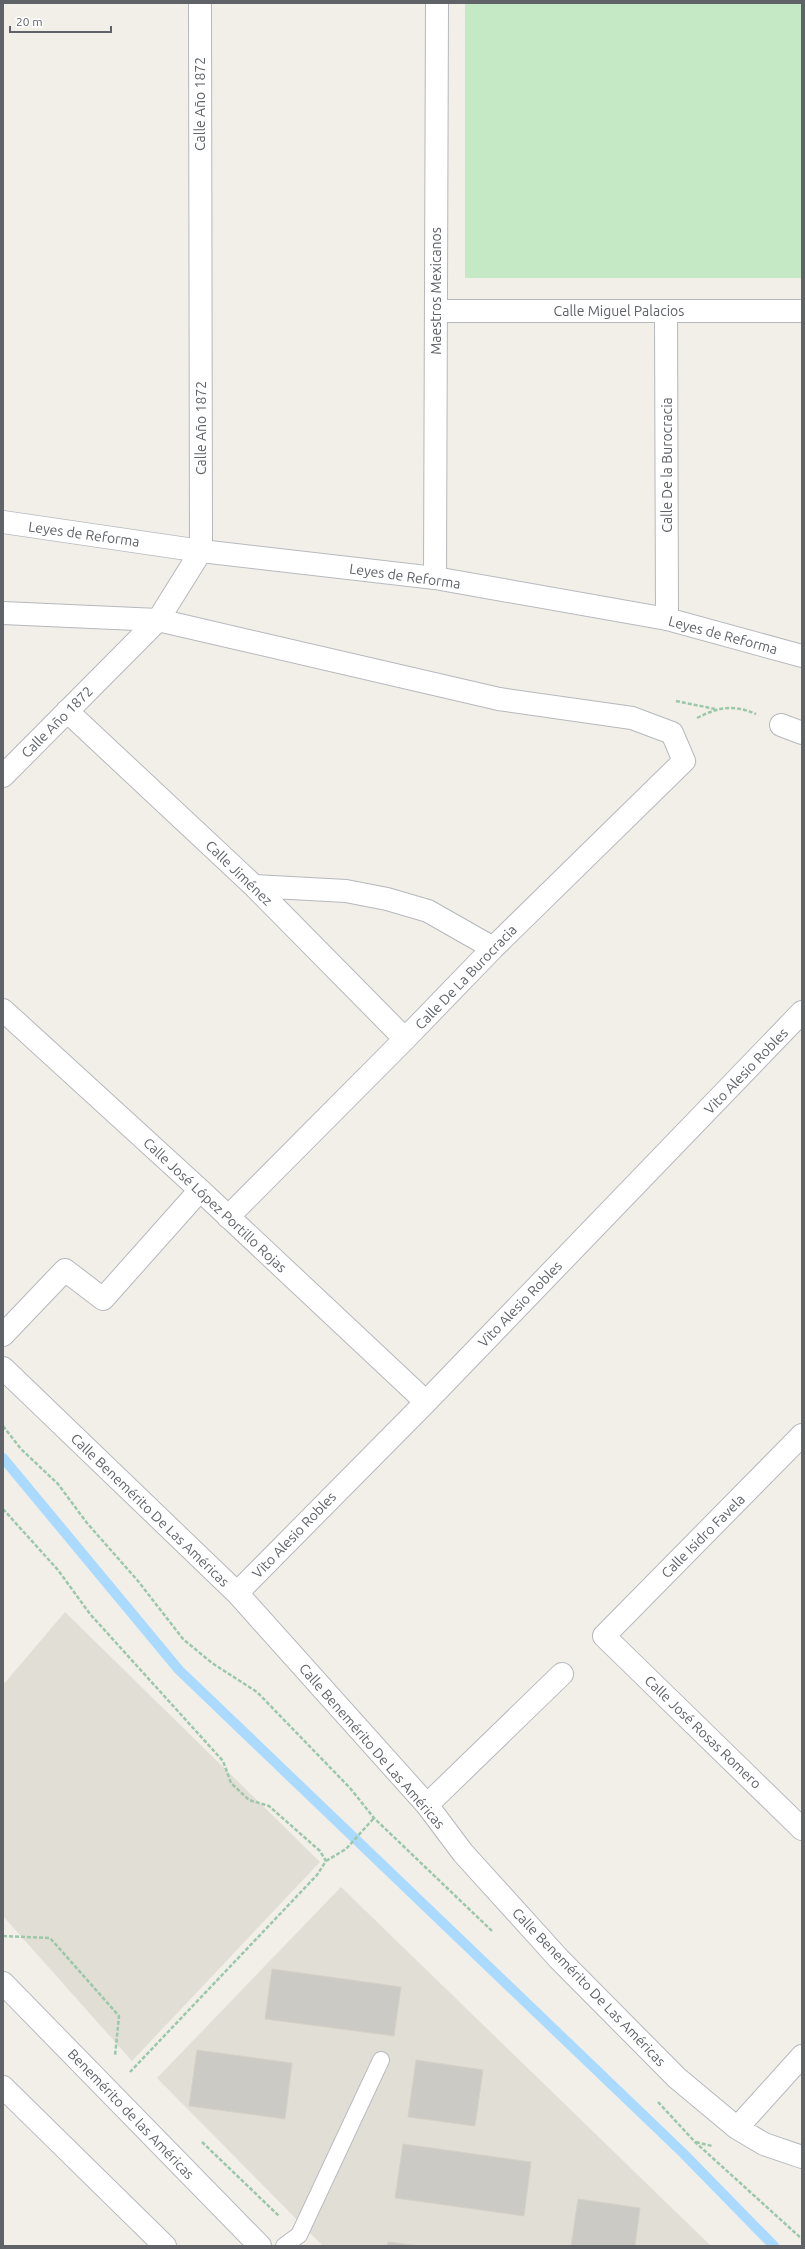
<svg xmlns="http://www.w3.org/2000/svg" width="805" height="2249" viewBox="0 0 805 2249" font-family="Ubuntu,sans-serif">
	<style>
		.education { fill: #e1ded6 }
		.green { fill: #c5e8c5 }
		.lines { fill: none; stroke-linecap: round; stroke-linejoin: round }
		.stream { stroke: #aadaff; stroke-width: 10 }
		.building { fill: #cccac5; stroke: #d6d1c6 }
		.lane-casing { stroke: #b5b8bc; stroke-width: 18 }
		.street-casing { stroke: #b5b8bc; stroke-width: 24 }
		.secondary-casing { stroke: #b6babf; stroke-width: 24 }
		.path { stroke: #9cc7a9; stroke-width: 2.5; stroke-dasharray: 4 2; stroke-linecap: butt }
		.lane { stroke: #fff; stroke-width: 16 }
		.street { stroke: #fff; stroke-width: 22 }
		.secondary { stroke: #fff; stroke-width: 22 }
		.labels { text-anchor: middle; stroke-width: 4; stroke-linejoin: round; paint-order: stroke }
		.street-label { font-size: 14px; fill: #5f6368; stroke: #fff }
	</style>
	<rect width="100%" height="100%" fill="#f1efe8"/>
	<path class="education" d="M65 1612 320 1862 132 2061 3 1916V1685Z
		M341 1887 711 2246H323L157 2078Z"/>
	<path class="green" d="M465 3H802V278H465Z"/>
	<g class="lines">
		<path class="stream" d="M3 1458 179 1670 683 2153 774 2246"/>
	</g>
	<path class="building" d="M272 1969 401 1987 394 2036 265 2019Z
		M197 2050 292 2063 285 2119 189 2106Z
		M416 2060 483 2070 475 2126 408 2117Z
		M403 2144 531 2162 524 2216 395 2198Z
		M578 2199 640 2208 635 2246H571Z
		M388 2242 420 2246H387Z"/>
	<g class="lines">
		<g class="lane-casing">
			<path id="lane" d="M284 2246 299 2235 381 2060"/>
		</g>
		<g class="street-casing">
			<path id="street" d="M436 311H802
				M666 311 667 619
				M435 578 437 3
				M3 613 158 620 499 699 632 718 672 733 684 761 493 948 405 1039 228 1217
				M67 711 254 886 405 1039
				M781 725 802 733
				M3 776 158 620 201 551 200 3
				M254 886 346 891 387 899 428 911 493 948
				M3 1010 200 1190 426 1402
				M3 1335 65 1270 103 1299 200 1190
				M3 1368 237 1593 427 1805 463 1853 559 1959 677 2078 737 2128 764 2144 802 2157
				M802 1435 604 1636 802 1829
				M237 1593 426 1402 802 1012
				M427 1805 562 1674
				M737 2128 802 2056"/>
		</g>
		<g class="secondary-casing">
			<path id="secondary" d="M3 522 201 551 435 578 667 619 802 656
				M3 1983 260 2246
				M3 2087 165 2246"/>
		</g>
		<path class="path" d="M676 701 715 709
			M697 718C719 707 732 704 756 714
			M3 1426 21 1449 58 1484 87 1523 138 1581 183 1639 212 1663 257 1692 350 1788 374 1818 492 1931
			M3 1509 58 1570 90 1614 223 1761 231 1783 249 1800 269 1806 320 1851 326 1861 317 1875 130 2072
			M326 1861 346 1849 374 1818
			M3 1936 50 1938 119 2016 115 2056
			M658 2102 695 2142 802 2239
			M202 2142 279 2216
			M696 2142 712 2146"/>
		<use href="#lane" class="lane"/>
		<use href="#street" class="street"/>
		<use href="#secondary" class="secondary"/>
	</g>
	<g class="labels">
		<g class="street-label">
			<text transform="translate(200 104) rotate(-90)" y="5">Calle Año 1872</text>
			<text transform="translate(436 291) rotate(-90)" y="5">Maestros Mexicanos</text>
			<text x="619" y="316">Calle Miguel Palacios</text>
			<text transform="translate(201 428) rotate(-90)" y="5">Calle Año 1872</text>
			<text transform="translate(667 465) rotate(-90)" y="5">Calle De la Burocracia</text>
			<text transform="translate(84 534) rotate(8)" y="5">Leyes de Reforma</text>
			<text transform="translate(405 576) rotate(8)" y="5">Leyes de Reforma</text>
			<text transform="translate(723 635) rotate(15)" y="5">Leyes de Reforma</text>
			<text transform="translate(57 722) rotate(-45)" y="5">Calle Año 1872</text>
			<text transform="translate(239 873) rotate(44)" y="5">Calle Jiménez</text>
			<text transform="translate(466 977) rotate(-46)" y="5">Calle De La Burocracia</text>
			<text transform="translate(746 1071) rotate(-46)" y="5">Vito Alesio Robles</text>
			<text transform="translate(215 1205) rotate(43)" y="5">Calle José López Portillo Rojas</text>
			<text transform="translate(520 1304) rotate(-46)" y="5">Vito Alesio Robles</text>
			<text transform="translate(150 1510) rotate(44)" y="5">Calle Benemérito De Las Américas</text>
			<text transform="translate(294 1535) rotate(-46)" y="5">Vito Alesio Robles</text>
			<text transform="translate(703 1536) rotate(-45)" y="5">Calle Isidro Favela</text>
			<text transform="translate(703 1732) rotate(44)" y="5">Calle José Rosas Romero</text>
			<text transform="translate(372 1746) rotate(49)" y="5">Calle Benemérito De Las Américas</text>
			<text transform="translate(589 1987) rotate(46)" y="5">Calle Benemérito De Las Américas</text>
			<text transform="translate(131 2114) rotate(46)" y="5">Benemérito de las Américas</text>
		</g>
	</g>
	<rect width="805" height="2249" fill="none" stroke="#5f6368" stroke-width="8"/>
	<path d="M10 26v6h101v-6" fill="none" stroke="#5f6368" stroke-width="2"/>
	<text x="16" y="26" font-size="12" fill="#5f6368" stroke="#ffffff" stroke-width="3" paint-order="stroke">20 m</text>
</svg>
